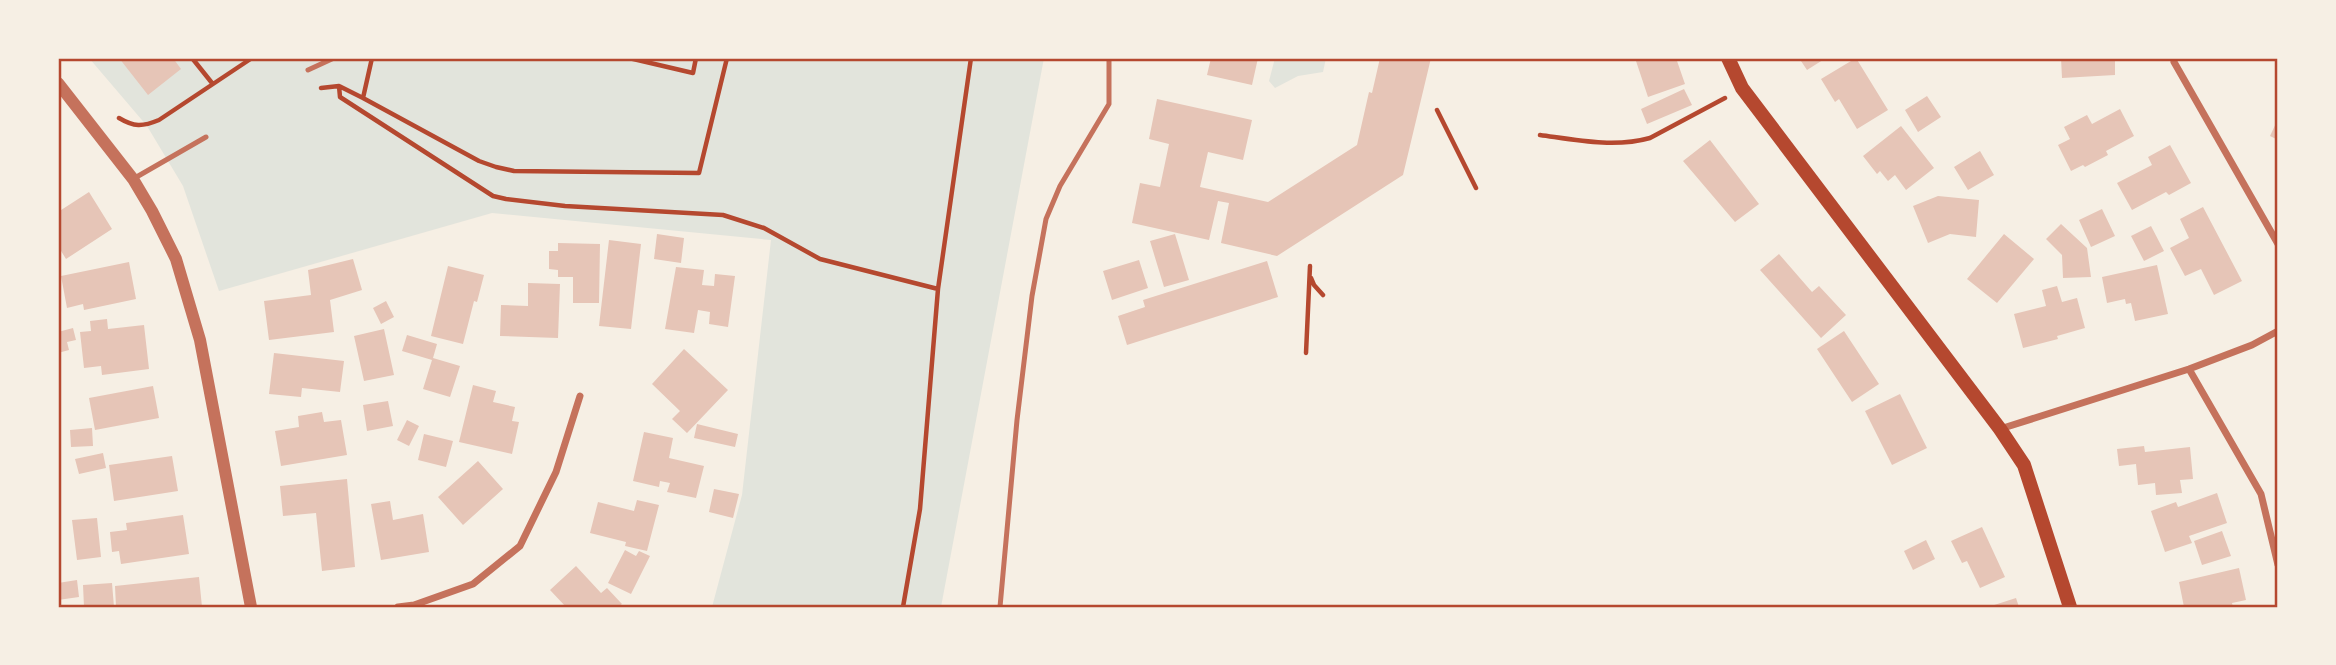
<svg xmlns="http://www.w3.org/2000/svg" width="2336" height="665" viewBox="0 0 2336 665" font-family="'DejaVu Sans',sans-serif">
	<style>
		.green { fill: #e2e4dc }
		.building { fill: #e6c5b7 }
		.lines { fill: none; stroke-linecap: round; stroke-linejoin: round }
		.path { stroke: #b5482f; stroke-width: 4.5 }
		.service { stroke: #c5725c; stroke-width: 5 }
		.minor { stroke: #c5725c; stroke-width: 7 }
		.tertiary { stroke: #c5725c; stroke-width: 12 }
		.secondary { stroke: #b5482f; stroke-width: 14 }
		.neatline { fill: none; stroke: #b5482f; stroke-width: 2.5 }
	</style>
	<rect width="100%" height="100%" fill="#f6efe4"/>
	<path class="green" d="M89 58H1044L941 607H712L742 495 771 240 492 213 219 291 183 186 147 126Z
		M1275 58H1326L1323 72 1298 76 1275 88 1269 81Z"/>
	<path class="building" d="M119 58H173L181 69 148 95Z
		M1211 58H1258L1252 85 1207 75Z
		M1380 58H1431L1403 175 1277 256 1221 243 1229 203 1218 201 1209 240 1132 223 1140 183 1160 187 1169 144 1149 139 1157 99 1252 120 1243 160 1208 152 1200 187 1268 202 1357 145 1369 92 1372 93Z
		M1635 58H1676L1685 84 1648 97Z
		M1799 58H1826L1807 70Z
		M1856 58 1888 110 1857 129 1839 99 1835 102 1821 79Z
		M2061 58H2115V75L2062 78Z
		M1684 89 1692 105 1647 124 1641 109Z
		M1927 96 1941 117 1918 132 1905 110Z
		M2120 109 2134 136 2106 151 2108 155 2085 167 2083 165 2071 171 2058 145 2070 139 2064 127 2087 115 2092 124Z
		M2278 119V140L2270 136Z
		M1901 126 1934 168 1906 190 1895 175 1888 181 1880 171 1877 174 1863 156Z
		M1710 140 1759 204 1735 222 1683 161Z
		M2170 145 2191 183 2169 195 2166 192 2132 210 2117 183 2152 165 2148 157Z
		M1980 151 1994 175 1968 190 1954 167Z
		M89 192 112 229 66 259 58 246V212Z
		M1938 196 1979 200 1976 237 1950 234 1928 243 1913 206Z
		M2203 207 2242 281 2214 295 2201 269 2185 276 2170 248 2189 238 2180 219Z
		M2102 209 2115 236 2091 247 2079 220Z
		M2061 224 2087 248 2091 277 2063 278 2062 255 2046 239Z
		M2151 226 2164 251 2144 261 2131 236Z
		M657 234 684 238 681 263 654 259Z
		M1175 234 1189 280 1164 287 1150 241Z
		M2004 234 2034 259 1997 303 1967 279Z
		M609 240 641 244 631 329 599 326Z
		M558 243 600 244 599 303H573V277H558V270L549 269V251H558Z
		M1779 254 1812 292 1819 286 1846 315 1821 338 1760 270Z
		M353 259 362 290 330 300 334 332 269 340 264 301 311 295 308 270Z
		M1139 260 1148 288 1112 300 1103 271Z
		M1267 261 1278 297 1127 345 1118 316 1145 307 1143 300Z
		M129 262 136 299 84 310 83 304 67 308 61 276Z
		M2157 265 2168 314 2135 321 2131 303 2126 304 2125 299 2107 303 2102 277Z
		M448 266 484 275 477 302 474 301 463 344 431 336Z
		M676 267 704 270 702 285 714 286 715 274 735 276 728 327 709 324 710 312 698 310 694 333 665 329Z
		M528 283 560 284 558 338 500 336 501 305 528 306Z
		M2057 286 2062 302 2077 298 2085 328 2057 336 2058 339 2023 348 2014 314 2046 306 2042 290Z
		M386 301 394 317 381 324 373 308Z
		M107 319 108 329 144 325 149 369 102 375 101 366 84 368 80 332 91 331 90 321Z
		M73 328 76 340 67 342 69 350 58 353V332Z
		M384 329 394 375 364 381 354 336Z
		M1844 331 1879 384 1852 402 1817 349Z
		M407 335 437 344 433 358 460 366 450 397 423 389 432 360 402 351Z
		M684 349 728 390 687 433 672 419 680 411 652 384Z
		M274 353 344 361 340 392 302 388 301 397 269 394Z
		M473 385 496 391 493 402 515 407 512 421 519 422 512 454 459 442Z
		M153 386 159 418 95 430 89 398Z
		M1900 394 1927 448 1892 465 1865 411Z
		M388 401 393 426 367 431 363 405Z
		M322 412 324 422 341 420 347 455 281 466 275 431 299 427 298 416Z
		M407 420 419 426 409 446 397 440Z
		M697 424 738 434 735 447 694 438Z
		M92 428 93 446 71 447 70 430Z
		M644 432 673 438 669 458 704 466 696 498 667 492 670 483 660 481 659 487 633 481Z
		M424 434 453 441 446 467 418 460Z
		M2144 446 2145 452 2190 447 2193 479 2180 480 2182 493 2156 495 2155 483 2138 485 2136 464 2119 466 2117 449Z
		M103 453 106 468 79 474 75 459Z
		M172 456 178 491 114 501 109 465Z
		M478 461 503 489 463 525 438 497Z
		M58 478H60L61 496H58Z
		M347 479 355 567 322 571 316 513 283 516 280 486Z
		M714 489 739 494 733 518 709 512Z
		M2217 493 2227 523 2189 536 2192 543 2165 552 2151 511 2176 502 2178 507Z
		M637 500 659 505 647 551 625 546 626 542 590 533 598 502 634 511Z
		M390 501 393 520 423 514 429 552 381 560 371 504Z
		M183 515 189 554 121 564 119 551 112 552 110 532 127 530 126 523Z
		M97 518 101 557 77 560 72 520Z
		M1982 527 2005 577 1980 588 1967 561 1962 563 1951 541Z
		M2222 531 2231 556 2202 565 2194 541Z
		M1926 540 1935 559 1913 570 1904 551Z
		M625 550 636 556 639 551 650 556 631 594 608 583Z
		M576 566 601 593 607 588 622 604 618 607H566L550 590Z
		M2239 568 2246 600 2232 603 2233 607H2184L2179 582Z
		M199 577 202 607H116L115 586Z
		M77 580 79 597 58 600V583Z
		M112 583 114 607H84L83 585Z
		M2016 598 2019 607H1988Z"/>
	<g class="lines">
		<path class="path" d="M192 58 212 83
			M372 58 363 98 479 161 496 167 514 171 699 173 727 58
			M629 58 693 73 696 58
			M339 86 340 97 493 196 506 199 565 206 723 215 764 228 820 259 938 289
			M321 88 339 86 363 98
			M1437 110 1476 188
			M119 118C134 127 142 127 159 120L252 58
			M1540 135C1576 140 1614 148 1650 138L1725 98
			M1311 278 1314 285 1323 295
			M1306 353 1310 266
			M903 607 920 509 938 289 971 58"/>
		<path class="service" d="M308 70 334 58
			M133 179 206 137
			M1000 607 1017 420 1032 296 1046 219 1060 186 1109 104V58"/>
		<path class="minor" d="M2174 62 2278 244
			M2189 369 2261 494 2278 565
			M2000 429 2189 369 2252 345 2278 331
			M398 607 414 605 473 584 520 546 556 472 580 396"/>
		<path class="tertiary" d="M58 83 133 179 152 211 176 259 200 340 251 607"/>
		<path class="secondary" d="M1728 58 1742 88 2000 429 2024 465 2070 607"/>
	</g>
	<rect width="2336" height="665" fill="none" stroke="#f6efe4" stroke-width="119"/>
	<rect x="60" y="60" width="2216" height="546" class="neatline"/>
</svg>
